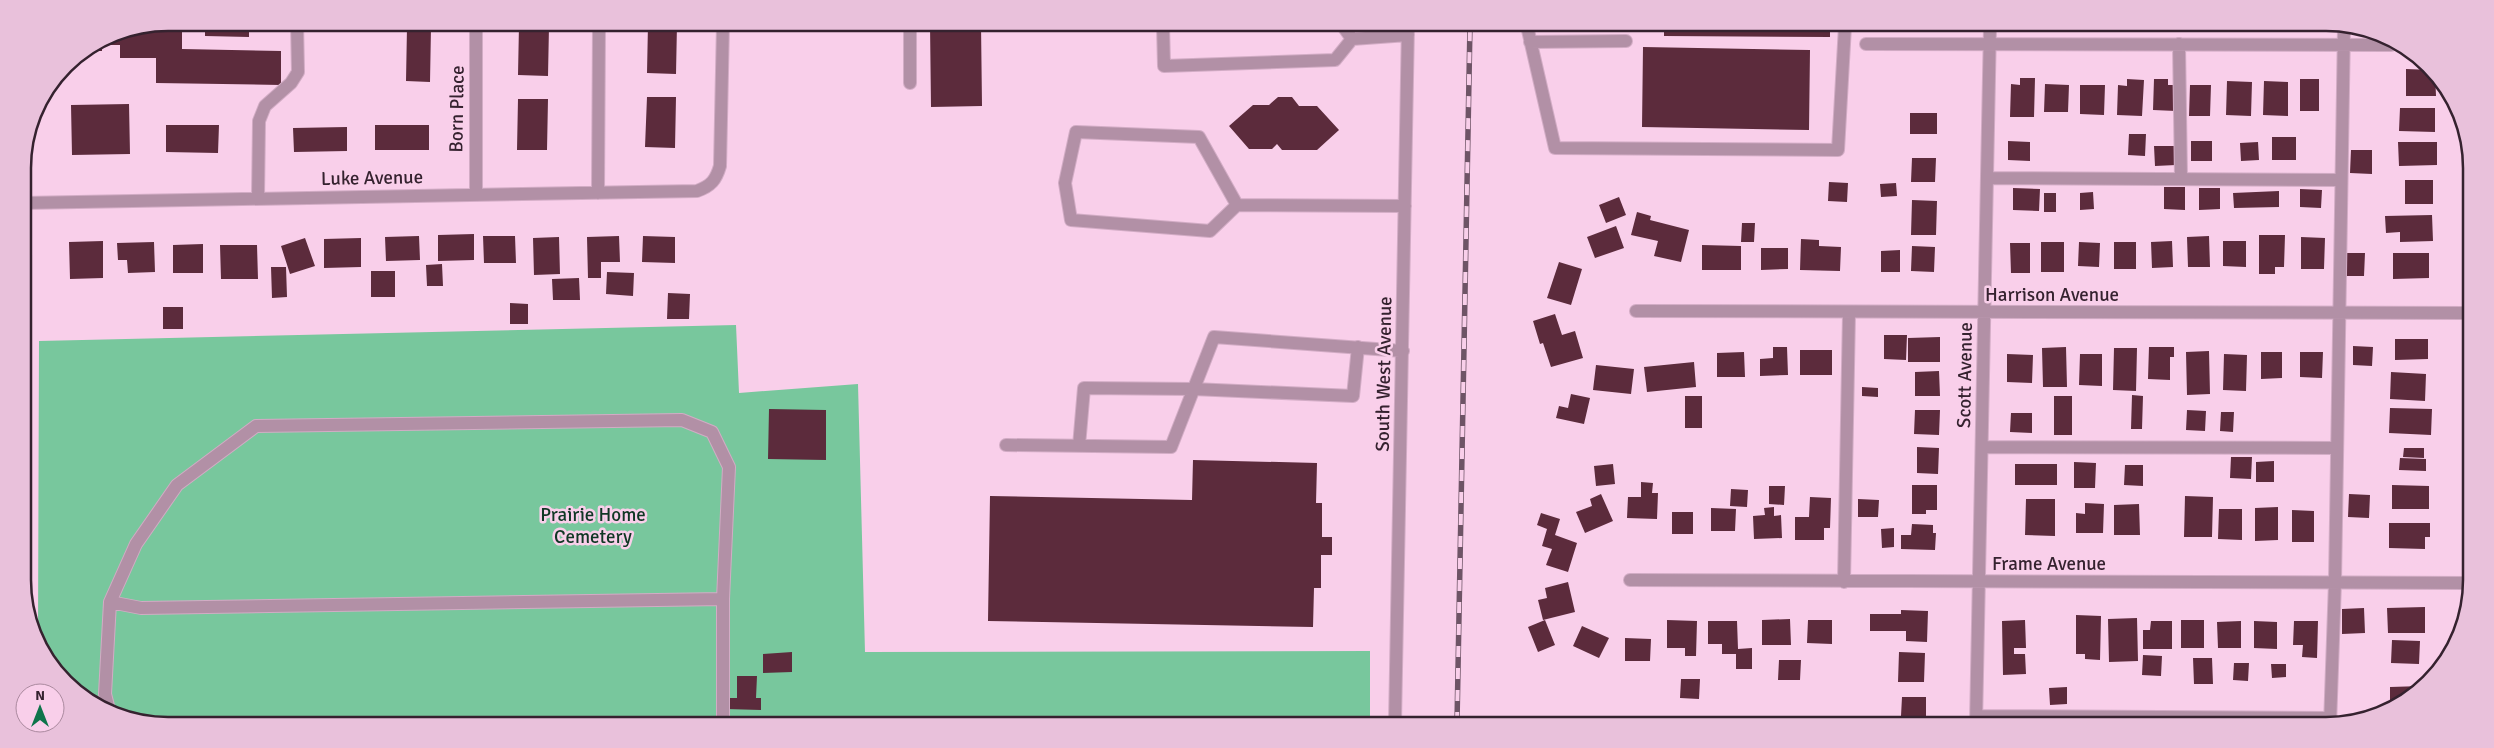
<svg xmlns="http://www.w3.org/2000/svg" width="2494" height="748" viewBox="0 0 2494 748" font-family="Signika,sans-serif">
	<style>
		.green { fill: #78c79d }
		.building { fill: #5c2b3c }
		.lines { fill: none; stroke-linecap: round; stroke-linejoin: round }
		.minor-casing { stroke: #d2acc5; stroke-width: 14 }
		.minor { stroke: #b290a6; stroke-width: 12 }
		.rail-casing { stroke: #6e5466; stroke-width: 5.5 }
		.rail { stroke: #f9cfea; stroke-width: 4; stroke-dasharray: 11; stroke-linecap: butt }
		.labels { text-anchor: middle; stroke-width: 5; stroke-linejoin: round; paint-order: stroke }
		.street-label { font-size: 19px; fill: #35222f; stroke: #f9cfea }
		.park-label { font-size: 19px; fill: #0f3724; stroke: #f9cfea }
		.rim { fill: none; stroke: #35222f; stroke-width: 2.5 }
	</style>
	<rect width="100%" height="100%" fill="#f9cfea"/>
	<path class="green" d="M736 325 739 393 858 384 865 652 1370 651V723L131 721 59 676 38 633 39 341Z"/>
	<path class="building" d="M168 22 182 23V49L281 51V85L156 83V58H120V45H102V51H86L113 33Z
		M205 23H249V37L205 36Z
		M648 24H677L676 74 647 73Z
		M930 24H981L982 106 931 107Z
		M519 25 549 26 548 76 518 75Z
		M1664 26H1830V37L1664 36Z
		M407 27H431L430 82 406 81Z
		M1643 47 1810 50 1809 130 1642 127Z
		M2406 69 2432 70 2435 72 2436 96H2406Z
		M2020 78H2035L2034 117H2010L2011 84 2020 85Z
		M2127 79 2144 80 2142 116 2117 115 2118 85 2127 86Z
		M2154 79H2168V85H2176V111L2153 110Z
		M2300 79H2319V111H2300Z
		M2227 81 2252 82 2251 116 2226 115Z
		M2264 81 2288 82V116L2263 115Z
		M2045 84 2069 85 2068 112H2044Z
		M2080 85H2105L2104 115 2080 114Z
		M2190 85H2211L2210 116H2189Z
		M647 97H676L675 148 645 147Z
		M1278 97H1292L1299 106H1317L1339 130 1317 150H1282L1277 144 1272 149H1249L1229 126 1253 105H1269Z
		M518 99H548L547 150H517Z
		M129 104 130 154 72 155 71 105Z
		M2400 108H2435V132L2399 131Z
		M1910 113H1937V134H1910Z
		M166 125H219L218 153 166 152Z
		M375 125H429V150H375Z
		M347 127V151L294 152 293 128Z
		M2129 134H2146L2145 156 2128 155Z
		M2272 137H2296V160H2272Z
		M2008 141 2030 142V161L2008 160Z
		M2191 141H2212V161H2191Z
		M2258 142 2259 160 2241 161 2240 143Z
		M2398 142H2437V165L2399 166Z
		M2154 146H2176V165L2155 166Z
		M2351 150H2372V174L2350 173Z
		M1912 158H1936L1935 182H1911Z
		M2405 180H2433V204H2405Z
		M1829 182 1848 183 1847 202 1828 201Z
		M1896 183 1897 196 1881 197 1880 184Z
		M2164 187H2185V210L2164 209Z
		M2013 188 2040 189 2039 211 2013 210Z
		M2199 188H2220V209L2199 210Z
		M2300 189 2322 190 2321 208 2300 207Z
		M2279 191V207L2234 208 2233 193Z
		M2093 192 2094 209 2080 210V193Z
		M2044 193H2056V212H2044Z
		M1619 197 1626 215 1606 223 1599 205Z
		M1912 200 1937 201 1936 235H1911Z
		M1637 212 1651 216 1650 220 1689 230 1681 262 1654 256 1658 241 1631 235Z
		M2432 215 2433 241 2400 242V232L2386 233 2385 216Z
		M1742 223H1755L1754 242H1741Z
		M1616 226 1624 248 1595 258 1587 237Z
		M474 234V260L438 261V235Z
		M2259 235H2285L2284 267H2275V274H2259Z
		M419 236 420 260 386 261 385 237Z
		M483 236H515L516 263H484Z
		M619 236 620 262H601V278H588L587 237Z
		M643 236 675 237V263L642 262Z
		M2209 236 2210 267H2188L2187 237Z
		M559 237 560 274 534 275 533 238Z
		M2301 237 2325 238 2324 269H2301Z
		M305 238 315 266 290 274 281 246Z
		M361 238V267L324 268V239Z
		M1801 239 1819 240V246L1841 247 1840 271 1800 270Z
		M103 241V278L70 279 69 242Z
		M2172 241 2173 267 2152 268 2151 242Z
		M2223 241H2246V267L2223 266Z
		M154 242 155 272 128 273 127 260H118L117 243Z
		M2041 242H2064V272H2041Z
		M2079 242 2100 243 2099 267 2078 266Z
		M2114 242H2136V269H2114Z
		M2010 243H2030V273H2011Z
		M203 244V273H173V245Z
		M220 245H257L258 279H221Z
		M1702 245 1741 246V270H1702Z
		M1912 246 1935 247 1934 272 1911 271Z
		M1761 248H1788V269L1761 270Z
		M1900 250V272H1881V251Z
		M2345 253H2365L2364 276H2345Z
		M2393 253H2429V278L2393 279Z
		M1559 262 1582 269 1571 305 1547 298Z
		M442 264 443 286H427L426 265Z
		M271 267H286L287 297 272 298Z
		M371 271H395V297H371Z
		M607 272 634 273 633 296 606 294Z
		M579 278 580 300H553L552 279Z
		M668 293 690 294 689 319H667Z
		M510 303 528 304V324H510Z
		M163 307H183V329H163Z
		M1555 314 1562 335 1575 331 1583 358 1551 367 1543 343 1540 344 1533 321Z
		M1884 335H1907L1906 360 1884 359Z
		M1940 337V362H1908V338Z
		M2395 339H2428V359L2395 360Z
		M2353 346 2373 347 2372 366 2353 365Z
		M1773 347H1787L1788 375 1760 376V359L1773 358Z
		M2066 347 2067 387H2043L2042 348Z
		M2149 347H2174V357H2170V380L2148 379Z
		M2114 348H2137L2136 391 2113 390Z
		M1800 350H1832V375H1800Z
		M2209 351 2210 394 2187 395 2186 352Z
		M1744 352 1745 377H1717V353Z
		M2261 352H2282V378L2261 379Z
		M2300 352H2323L2322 378 2300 377Z
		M2007 354 2033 355 2032 383 2007 382Z
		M2080 354H2102V386L2079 385Z
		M2224 354 2247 355 2246 391 2223 390Z
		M1694 362 1696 387 1647 392 1644 367Z
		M1596 365 1634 369 1631 394 1593 390Z
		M1939 371 1940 396H1915V372Z
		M2391 372 2426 374 2425 401 2390 399Z
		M1862 387 1878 388V397L1862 396Z
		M1571 394 1590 398 1584 424 1556 418 1559 406 1568 408Z
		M2132 395 2143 396 2142 429H2131Z
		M1685 396H1702V428H1685Z
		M2054 396H2072V435H2054Z
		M2390 408 2432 409 2431 435 2389 433Z
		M769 409 826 410V460L768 459Z
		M1915 410H1940L1939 435 1914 434Z
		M2187 410 2206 411 2205 431 2186 430Z
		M2221 412H2234L2233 432 2220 431Z
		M2011 413H2032V433L2010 432Z
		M1917 447 1939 448 1938 474 1917 473Z
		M2404 448H2424V458L2403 457Z
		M2231 457H2252L2251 479 2230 478Z
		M2400 458 2426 459V471L2399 470Z
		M1193 460 1317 463 1316 503H1322V537H1332V555H1321V588H1314L1313 627 988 621 990 496 1192 500Z
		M2274 461V482H2256V462Z
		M2074 462 2096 463 2095 488H2074Z
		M1613 464 1615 484 1596 486 1594 466Z
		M2015 464H2057V485H2015Z
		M2125 465H2143V486L2124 485Z
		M1641 482 1653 483 1652 493H1658L1657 519 1627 518 1628 497H1641Z
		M1912 485H1937V510H1926V514H1912Z
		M2392 485 2429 486V509H2392Z
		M1769 486H1785L1784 505 1769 504Z
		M1731 489 1748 490 1747 507 1730 506Z
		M1601 494 1613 521 1585 533 1576 512 1592 506 1590 499Z
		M2349 494 2370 495 2369 518 2348 517Z
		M2185 496 2213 497 2212 537H2184Z
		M1810 497 1831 498 1830 528H1824V540H1795V517H1809Z
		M1858 499 1879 500 1878 517H1858Z
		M2026 499H2055V536L2025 535Z
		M2085 503 2104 504 2103 533H2076V513L2085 514Z
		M2139 504 2140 535H2114V505Z
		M1774 507V516L1781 515 1782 538 1754 539 1753 516 1765 515 1764 508Z
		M2278 507V540L2255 541V508Z
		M1711 508 1736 509 1735 531H1711Z
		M2219 509H2242V540L2218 539Z
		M2292 510 2314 511V542H2292Z
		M1672 512H1693V534H1672Z
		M1541 513 1560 519 1555 535 1577 543 1568 572 1546 565 1552 549 1542 546 1547 529 1537 525Z
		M2389 523H2430V537H2425V549L2389 548Z
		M1912 524 1933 525V533H1936L1935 550 1901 549V535H1911Z
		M1894 528V547L1882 548 1881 529Z
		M1568 582 1575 612 1543 620 1538 600 1547 598 1545 588Z
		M2425 607V633H2388L2387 608Z
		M2364 608 2365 633 2342 634V609Z
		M1901 610 1928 611 1927 642 1906 641V631H1870V614H1901Z
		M2076 615 2101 616 2100 660 2085 659V654H2076Z
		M2137 618 2138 661 2109 662 2108 619Z
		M1790 619 1791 645H1762V620Z
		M1545 620 1555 645 1538 652 1528 627Z
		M1667 620 1697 621 1696 656H1685V648H1667Z
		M1808 620H1832V644L1807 643Z
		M2025 620 2026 648H2014V654H2025L2026 674 2003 675 2002 621Z
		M2181 620H2204V648H2181Z
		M1708 621H1737L1738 649 1752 648V669H1736V654H1722V644H1708Z
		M2151 621H2172V649H2143V630H2150Z
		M2241 621V648H2218L2217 622Z
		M2254 621 2277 622V649L2254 648Z
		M2294 621H2318L2317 658 2302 657 2303 645H2293Z
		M1582 626 1609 638 1599 658 1573 646Z
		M1625 638 1651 639 1650 661H1625Z
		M2392 640 2420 641 2419 664 2391 663Z
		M792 652V672L763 673V654Z
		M1899 652 1925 653 1924 682H1898Z
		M2143 655 2162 656 2161 676 2142 675Z
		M2193 658H2212L2213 684H2194Z
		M1779 660H1801L1800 680H1778Z
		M2234 663H2249L2248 681 2233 680Z
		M2271 664H2286V677L2272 678Z
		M737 676H757L756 698H761V710L726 709V698H737Z
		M1681 679H1700L1699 699 1680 698Z
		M2422 686 2415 695 2390 708V687Z
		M2067 687V704L2050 705 2049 688Z
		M1902 697H1926V724H1904V716H1901Z"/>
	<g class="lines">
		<g class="minor-casing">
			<path id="minor" d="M1163 25 1164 66 1335 60 1352 39 1408 35
				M1342 25 1352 39
				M1527 26 1555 148 1838 150 1845 26
				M1530 42 1626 41
				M1866 44 2391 45
				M2179 44 2181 179
				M910 83V24
				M1987 178 2341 180
				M598 193 599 23
				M476 195V23
				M258 198 259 121 265 106 291 83 298 72 297 23
				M23 203 697 191C711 186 716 180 720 166L723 24
				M1237 205 1199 137 1076 132 1065 183 1071 220 1210 231 1237 205 1405 206
				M1636 311 2468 313
				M1006 445 1171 447 1214 337 1403 351
				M1079 446 1084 388 1193 389 1353 396 1358 347
				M1982 447 2336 448
				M1630 580 2467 583
				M1844 582 1849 313
				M723 599 141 608 110 602 136 544 177 485 256 426 682 420 712 432 729 467 723 599V722
				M108 706 105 694 110 602
				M1976 716 2330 718
				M1395 723 1408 25
				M1976 724 1990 27
				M2330 725 2335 582 2344 27"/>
		</g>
		<use href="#minor" class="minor"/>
		<g class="rail-casing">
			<path id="rail" d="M1457 723 1470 25"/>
		</g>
		<use href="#rail" class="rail"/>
	</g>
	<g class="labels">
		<g class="street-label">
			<text transform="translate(456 109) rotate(-89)" y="7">Born Place</text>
			<text transform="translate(372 177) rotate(-1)" y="7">Luke Avenue</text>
			<text x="2052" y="301">Harrison Avenue</text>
			<text transform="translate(1383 374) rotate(-89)" y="7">South West Avenue</text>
			<text transform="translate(1964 375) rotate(-89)" y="7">Scott Avenue</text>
			<text x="2049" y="570">Frame Avenue</text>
		</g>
		<g class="park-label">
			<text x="593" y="521">Prairie Home<tspan x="593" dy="22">Cemetery</tspan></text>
		</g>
	</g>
	<path d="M0 0H2494V748H0ZM168 31H2326A137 137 0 0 1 2463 168V580A137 137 0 0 1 2326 717H168A137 137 0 0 1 31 580V168A137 137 0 0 1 168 31Z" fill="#e9c1db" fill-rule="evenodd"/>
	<path class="rim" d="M168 31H2326A137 137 0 0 1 2463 168V580A137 137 0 0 1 2326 717H168A137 137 0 0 1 31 580V168A137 137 0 0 1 168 31Z"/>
	<g transform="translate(40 708)"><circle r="24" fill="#f9cfea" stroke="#ab8a9f"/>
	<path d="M0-4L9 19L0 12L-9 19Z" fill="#0f744b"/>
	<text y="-8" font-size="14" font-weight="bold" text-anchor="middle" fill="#35222f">N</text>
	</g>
</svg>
